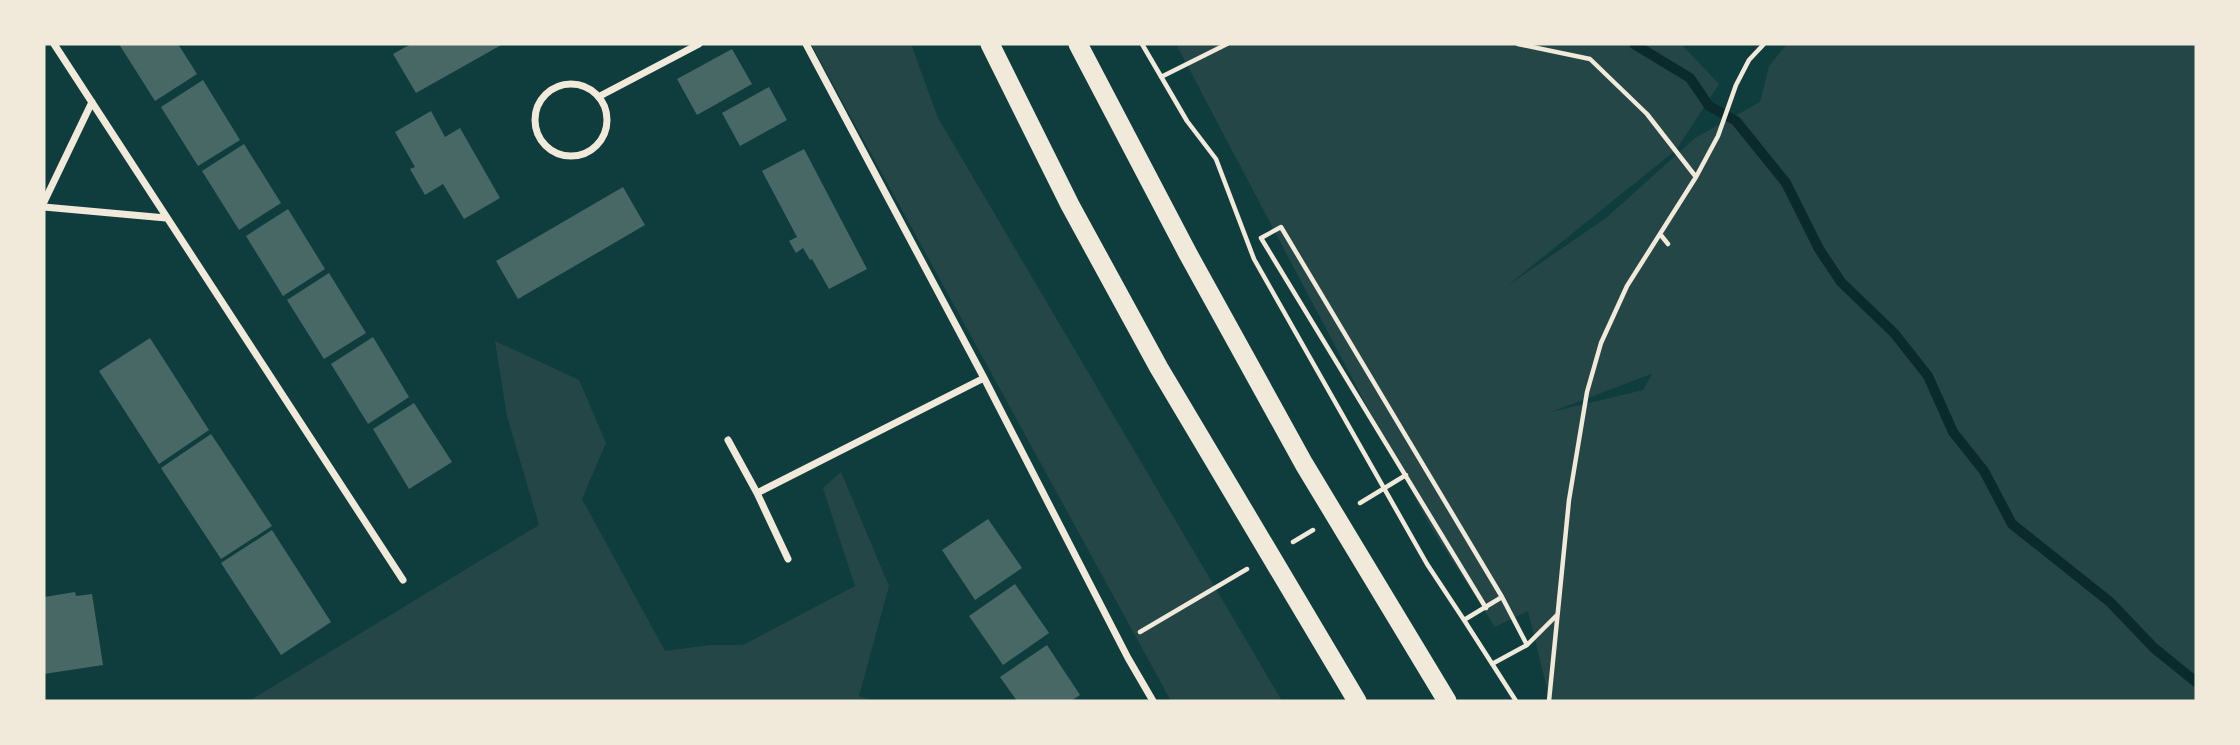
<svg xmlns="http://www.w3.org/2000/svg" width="2240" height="745" viewBox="0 0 2240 745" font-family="'Roboto Condensed',sans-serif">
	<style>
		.green { fill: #244646; fill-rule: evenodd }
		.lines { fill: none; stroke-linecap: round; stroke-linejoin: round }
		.stream { stroke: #0a2a2b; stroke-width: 10 }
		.building { fill: #486865 }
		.path { stroke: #f1e9da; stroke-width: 4.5 }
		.minor { stroke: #f1e9da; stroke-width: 7 }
		.trunk { stroke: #f1e9da; stroke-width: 19 }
	</style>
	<rect width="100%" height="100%" fill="#0f3d3e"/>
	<path class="green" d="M811 44H911L938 118 1282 701H1171Z
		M1176 44H1681L1719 84 1676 150 1507 286 1606 218 1695 138 1760 102 1769 66 1787 44H2196V701H1550L1528 611 1495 627 1430 526ZM1652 374 1643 390 1551 412 1651 374Z
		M495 341 579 380 606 443 582 499 665 651 710 645H743L855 586 823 488 841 472 889 586 859 696 873 701H249L539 525 507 416Z"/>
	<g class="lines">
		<path class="stream" d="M1634 44 1690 78 1709 106 1736 121 1786 183 1819 249 1841 282 1894 333 1928 376 1953 432 1984 471 2012 524 2110 602 2154 648 2196 682"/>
	</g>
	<path class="building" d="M119 44H178L197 74 155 101Z
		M411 44H503L416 93 393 54Z
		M732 49 752 84 697 115 677 79Z
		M203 80 240 140 198 166 161 107Z
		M769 87 787 120 740 146 722 113Z
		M431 111 445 137 460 128 500 198 464 219 443 184 425 195 410 169 415 167 395 132Z
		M244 144 281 203 239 230 202 171Z
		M804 149 867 269 829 289 812 259 810 260 803 248 796 253 789 241 797 237 762 171Z
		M623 187 645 225 518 299 496 261Z
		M288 209 325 269 283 296 246 236Z
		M329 273 366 333 324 359 287 300Z
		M373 337 409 397 368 424 331 364Z
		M150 338 209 430 159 464 99 371Z
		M414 403 452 462 409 489 373 429Z
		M211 434 272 526 221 559 161 468Z
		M988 519 1022 568 975 600 942 550Z
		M272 530 331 622 281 655 221 563Z
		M1015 584 1049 633 1003 665 969 616Z
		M75 592 76 596 92 594 103 665 44 674V597Z
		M1047 645 1080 695 1071 701H1017L1000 677Z"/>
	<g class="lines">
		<path class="path" d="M1142 44 1187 121 1216 159 1254 259 1427 564 1464 620 1502 597
			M1518 44 1590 59 1647 114 1696 177
			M1161 77 1227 44
			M1660 234 1668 244
			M1360 503 1406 475
			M1293 542 1313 530
			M1486 608 1261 238 1281 227 1502 597 1527 645 1556 616
			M1464 620 1516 701
			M1140 632 1247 569
			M1492 664 1527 645
			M1549 701 1569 500 1587 392 1601 343 1627 286 1696 177 1718 136 1736 85 1749 60 1764 44"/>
		<path class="minor" d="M54 44 403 580
			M806 44 984 378 1128 658 1153 701
			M535 120a36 36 0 1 1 72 0a36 36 0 1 1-72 0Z
			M600 96 699 44
			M44 202 92 102
			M44 207 166 218
			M728 440 757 493 788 559
			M757 493 984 378"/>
		<path class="trunk" d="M990 44 1070 205 1159 368 1357 701
			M1078 44 1187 252 1304 464 1447 701"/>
	</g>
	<rect width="2240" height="745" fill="none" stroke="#f1e9da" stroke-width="91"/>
</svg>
